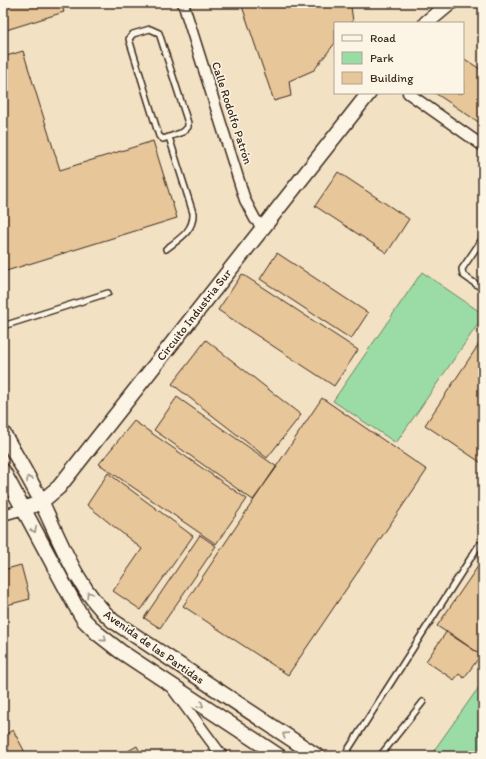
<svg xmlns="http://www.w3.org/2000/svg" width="486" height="759" viewBox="0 0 486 759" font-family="Itim,sans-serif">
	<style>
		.built { fill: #f3e1c4; fill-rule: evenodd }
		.green { fill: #9bdca6; stroke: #6b8362 }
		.building { fill: #e7c699; stroke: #3b2a1e }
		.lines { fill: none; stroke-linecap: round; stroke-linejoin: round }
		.service-casing { stroke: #3b2a1e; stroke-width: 8 }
		.minor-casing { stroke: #3b2a1e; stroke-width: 13 }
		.secondary-casing { stroke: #3b2a1e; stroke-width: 17 }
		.service { stroke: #fcf5e5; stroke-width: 5 }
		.minor { stroke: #fcf5e5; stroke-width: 10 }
		.secondary { stroke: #fcf5e5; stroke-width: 14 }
		.oneway { stroke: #9c9082 }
		.labels { text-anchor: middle; stroke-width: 3; stroke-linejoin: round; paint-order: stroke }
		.street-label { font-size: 12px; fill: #3b2a1e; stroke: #fcf5e5 }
	</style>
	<rect width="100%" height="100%" fill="#f8ecd6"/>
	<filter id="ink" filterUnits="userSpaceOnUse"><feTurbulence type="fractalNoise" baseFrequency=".025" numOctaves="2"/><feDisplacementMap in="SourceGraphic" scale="8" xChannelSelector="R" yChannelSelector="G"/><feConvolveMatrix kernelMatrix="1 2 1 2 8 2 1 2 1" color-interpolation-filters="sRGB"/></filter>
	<g filter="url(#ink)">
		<path class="built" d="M3 3H483V756H3ZM335 23H463V93H335Z"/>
		<path class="green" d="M422 272 483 314V317L396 443 333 401Z
			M479 687H483V746L476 756H430Z"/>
		<path class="building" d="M3 3H61L64 12 3 31Z
			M241 3H362L351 7 353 21 351 23H335V43L314 70 289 81 291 96 274 101Z
			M23 51 60 170 153 141 177 218 3 272V57Z
			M463 58 483 71V125L435 93H463Z
			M338 172 409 219 387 253 315 206Z
			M277 253 368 313 351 339 260 279Z
			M242 274 358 350 334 386 218 310Z
			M483 338V464L425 425Z
			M206 340 301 415 267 458 172 384Z
			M177 397 277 467 253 500 154 430Z
			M322 398 427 470 288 675 183 606Z
			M134 421 247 499 216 544 99 464Z
			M108 473 193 536 141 610 113 591 142 549 87 505Z
			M200 535 216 546 160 628 144 618Z
			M483 559V656L437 626Z
			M21 565 30 599 3 606V570Z
			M447 631 481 655 464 678 459 674 454 680 426 661Z
			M13 730 27 756H3V736Z
			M137 746 142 756H119Z"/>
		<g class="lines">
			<g class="service-casing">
				<path id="service" d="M150 29 159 33 188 123V127L183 132 163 139 159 136 129 39 133 34Z
					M483 238 462 269 463 275 480 287H483
					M166 249C179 239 194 231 193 213L169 137
					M3 326 108 293
					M344 756 479 545
					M380 756 423 702"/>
			</g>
			<g class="minor-casing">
				<path id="minor" d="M183 3 245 200 255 219 263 228
					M408 93 483 146
					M3 515 24 509
					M172 688 222 756"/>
			</g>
			<g class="secondary-casing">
				<path id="secondary" d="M426 23 450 3
					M3 433C16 456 30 479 42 503 62 545 78 590 113 621L317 756
					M3 471 75 605 84 620 97 633 120 651 279 756
					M24 509 41 502 59 487 369 93"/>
			</g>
			<use href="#service" class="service"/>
			<use href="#minor" class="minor"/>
			<use href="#secondary" class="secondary"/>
		</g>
		<defs><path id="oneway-chevron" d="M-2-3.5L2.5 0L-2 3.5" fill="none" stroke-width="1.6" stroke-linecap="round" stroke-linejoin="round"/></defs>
		<g class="oneway">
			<use href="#oneway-chevron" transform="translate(29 479) rotate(-119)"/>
			<use href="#oneway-chevron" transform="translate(34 530) rotate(63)"/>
			<use href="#oneway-chevron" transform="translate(89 594) rotate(-124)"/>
			<use href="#oneway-chevron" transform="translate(104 639) rotate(40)"/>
			<use href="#oneway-chevron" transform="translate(201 705) rotate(33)"/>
			<use href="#oneway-chevron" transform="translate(285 735) rotate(-147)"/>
		</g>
	</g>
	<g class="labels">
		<g class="street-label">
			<text transform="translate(232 113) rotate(72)" y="4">Calle Rodolfo Patrón</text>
			<text transform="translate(194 315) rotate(-52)" y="4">Circuito Industria Sur</text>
			<text transform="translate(154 647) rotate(35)" y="4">Avenida de las Partidas</text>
		</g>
	</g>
	<rect width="486" height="759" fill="none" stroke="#fcf5e5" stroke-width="16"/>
	<rect x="8" y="8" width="470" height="743" fill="none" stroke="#3b2a1e" stroke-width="1.5" filter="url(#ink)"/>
	<rect x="334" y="22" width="130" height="72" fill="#fcf5e5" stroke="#afa495"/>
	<rect x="342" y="35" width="20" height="6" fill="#fcf5e5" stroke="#afa495"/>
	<text x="370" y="42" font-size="12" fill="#3b2a1e">Road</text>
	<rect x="342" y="52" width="20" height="12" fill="#9bdca6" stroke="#afa495"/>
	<text x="370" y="62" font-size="12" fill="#3b2a1e">Park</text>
	<rect x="342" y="72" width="20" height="12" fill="#e7c699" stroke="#afa495"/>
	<text x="370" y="82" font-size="12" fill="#3b2a1e">Building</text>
</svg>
